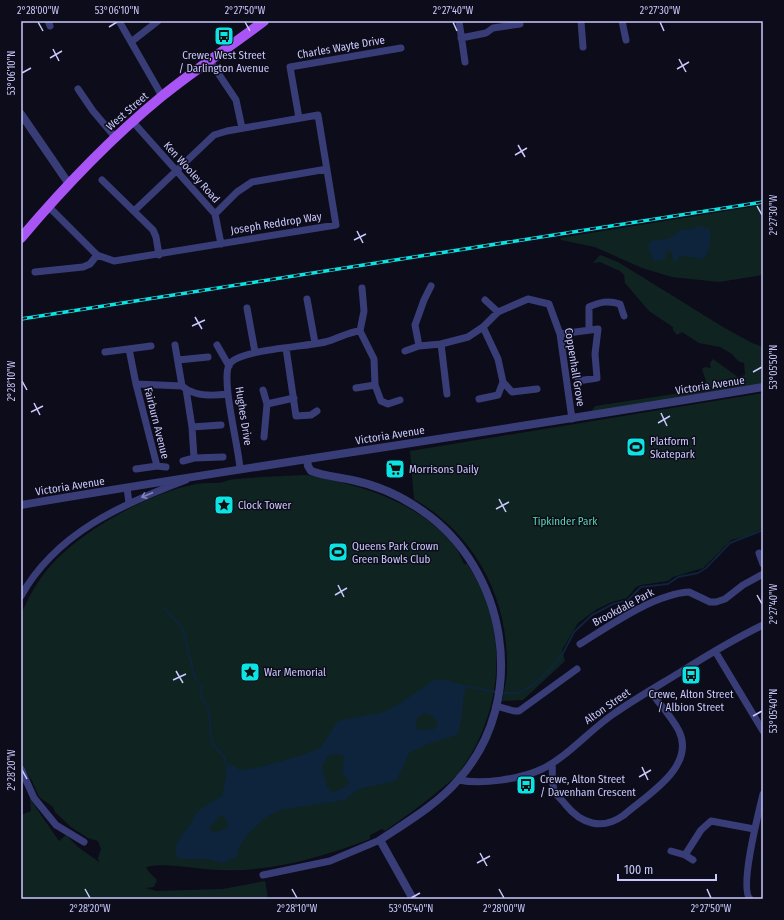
<svg xmlns="http://www.w3.org/2000/svg" width="784" height="920" viewBox="0 0 784 920" font-family="'Fira Sans Condensed',sans-serif">
	<style>
		.green { fill: #0f2421 }
		.water { fill: #0d243c; fill-rule: evenodd }
		.lines { fill: none; stroke-linecap: round; stroke-linejoin: round }
		.stream { stroke: #0d243c; stroke-width: 2 }
		.minor { stroke: #393d77; stroke-width: 7 }
		.tertiary { stroke: #393d77; stroke-width: 8 }
		.primary { stroke: #a955f6; stroke-width: 10 }
		.rail-casing { stroke: #0ce4e3; stroke-width: 3.5 }
		.rail { stroke: #0d0c1a; stroke-width: 2; stroke-dasharray: 6; stroke-linecap: butt }
		.oneway { stroke: #8082ba }
		.ticks { fill: none; stroke: #c8c8fc; stroke-width: 1.5 }
		.labels { text-anchor: middle; stroke-width: 3; stroke-linejoin: round; paint-order: stroke }
		.street-label { font-size: 11px; fill: #c8c8fc; stroke: #0d0c1a }
		.poi-label { font-size: 11px; fill: #c8c8fc; stroke: #0d0c1a; text-anchor: start }
		.park-label { font-size: 11px; fill: #59d6aa; stroke: #0d0c1a }
		.neatline { fill: none; stroke: #c8c8fc; stroke-width: 1.5 }
		.ticks-label { font-size: 10px; text-anchor: middle; fill: #c8c8fc }
	</style>
	<rect width="100%" height="100%" fill="#0d0c1a"/>
	<path class="green" d="M763 205V275L719 282 672 277 642 268 595 247 561 240 560 238Z
		M600 255 618 262 723 327 752 343 763 347V385L590 413 595 406 694 391 701 387 706 381 702 369 705 367 711 368 710 363 713 359 738 377 745 375 744 363 738 361 732 354 720 347 699 343 682 332 677 335 673 330V327L649 311 625 283 624 275 620 271 600 262 593 263Z
		M763 393V528L748 536 731 540 703 568 673 577 668 581 641 585 636 587 627 598 612 602 597 609 578 623 562 650 565 661 523 700 502 701C504 691 507 680 507 670 509 599 476 535 414 499L410 451Z
		M306 475C361 485 419 501 456 548 460 554 461 558 464 564H467C511 627 504 715 457 775 453 780 446 784 441 789 423 804 404 817 385 831L382 829 370 835V839C322 857 273 872 221 870 200 870 165 862 146 867L149 872 157 880 154 887 146 888 156 891 223 889 265 881 268 899H21V815L31 811 30 799 59 841 66 835 78 847 99 862 98 858 101 849 98 841 88 838 71 827 55 812 53 807 39 797 32 781 24 769 21 760V614C28 599 36 583 47 570 76 534 146 494 192 485 200 483 207 483 216 483 223 483 229 479 236 479 259 477 282 476 306 475Z"/>
	<path class="water" d="M699 226 710 229C711 241 710 250 704 259L681 256 678 258V261L673 262V254L668 250 665 255 666 259 654 261 649 250 648 244 654 240C663 241 674 238 680 230L692 229Z
		M434 680H447L466 686C461 703 464 719 457 735L433 742 410 752 397 779 391 782 358 789 345 800 279 810 265 818 246 836 239 847 237 857 223 863 207 859H182L176 856C174 843 182 835 189 826 192 823 193 818 195 815 202 806 212 802 222 796L227 773 225 770 230 764 241 770 261 767 302 755 320 748 338 721 381 713 396 706ZM426 713C433 716 436 718 437 725L434 729 419 730 416 728 417 718 421 715ZM334 754 344 756 342 773 349 781 347 786 333 793 327 787 322 766 328 756ZM220 816H224L229 826 225 829 213 833 209 827Z"/>
	<g class="lines">
		<path class="stream" d="M164 608 181 626 183 630 194 675 196 679
			M200 684 202 687 201 697 208 707 212 743 224 757 227 767
			M466 686 496 692
			M500 693H518L530 687 547 673 562 655 574 632 592 615 613 604 628 600 641 587 668 584 678 577 698 573 706 568 730 543 763 530"/>
		<path class="minor" d="M48 21 50 26
			M119 21 162 96
			M459 21 465 62
			M581 21 583 47
			M622 21 626 40
			M461 38 486 33 493 28 520 24 519 21
			M131 42 158 21
			M210 61 236 100 242 128
			M78 89 93 111 115 137
			M299 118 290 67 401 48
			M133 122 215 214 221 244
			M102 180 153 230 156 237 159 255
			M49 207 97 255 114 261 336 225 318 115 227 131 214 135 134 211
			M215 214 237 192 252 182 327 169
			M35 272 83 267 90 264 97 255
			M307 299 315 343
			M485 300 498 312
			M247 308 255 352
			M483 327 498 359 503 382 512 392 537 389
			M589 330V307C600 302 608 300 620 304L624 316
			M360 331 364 311 362 288
			M560 334 598 329 595 354 597 378 578 381
			M441 344 447 394
			M175 345 182 386
			M217 345 229 366
			M419 346 415 325 424 300 431 286
			M286 348 296 416 311 415 317 411
			M129 349 136 384 157 466 136 469
			M405 351 419 346 441 344 468 337 483 327 498 312 528 299 549 304 560 334 572 419
			M105 352 151 346
			M178 360 208 357
			M136 384 182 386C194 397 213 396 228 394
			M356 388 375 385
			M186 389 192 427 221 425
			M263 390 267 404 264 437
			M479 399 498 395 503 382
			M267 404 294 398
			M192 427 194 458 223 457
			M183 461 194 458
			M157 466 166 467
			M240 469C239 448 221 381 229 365 237 349 306 347 325 342 338 339 347 332 360 331L374 359 375 385 381 401 388 404 400 400
			M127 488 129 503
			M759 553 763 564
			M21 596C56 533 122 504 186 480
			M580 644C609 626 654 594 689 592L710 602H716L725 599 743 585 763 574
			M715 651 763 731
			M496 706 514 711H519L577 669
			M552 764C553 773 551 784 555 792 557 796 562 800 565 804 581 824 602 831 624 815 647 795 696 767 679 731 672 717 659 703 650 691
			M21 769 34 798 56 825 84 842
			M459 780C481 785 521 779 542 769 566 758 589 731 612 715 633 700 656 687 679 673 706 656 734 639 763 625
			M671 851 685 855
			M693 860 685 855 701 830 711 821 754 829
			M263 875 330 861 380 840
			M750 899C739 888 759 811 763 794"/>
		<path class="tertiary" d="M21 114 69 184
			M307 459 308 466 311 471C324 476 338 477 352 480 376 485 401 496 421 510 507 568 530 699 459 779 438 804 407 822 380 840L413 899
			M21 505C268 463 516 429 763 387"/>
		<path class="primary" d="M21 238C64 187 110 139 161 97 194 70 230 47 264 21"/>
		<g class="rail-casing">
			<path id="rail" d="M21 319 763 202"/>
		</g>
		<use href="#rail" class="rail"/>
	</g>
	<defs><path id="oneway-shaft" d="M-6 0H5M1.5-3L5.5 0L1.5 3" fill="none" stroke-width="1.6" stroke-linecap="round" stroke-linejoin="round"/></defs>
	<use class="oneway" href="#oneway-shaft" transform="translate(147 495) rotate(157)"/>
	<path class="ticks" d="M38 22 43 31M245 22 250 31M453 22 457 31M660 22 664 31M109 27 117 22M53 49 59 61M50 58 62 51M679 59 686 72M677 69 689 62M22 73 31 68M518 145 525 157M515 155 527 148M757 206 762 215M357 231 363 243M354 240 366 234M195 317 202 329M192 326 205 320M753 372 762 367M22 381 27 390M34 403 40 415M31 412 43 406M661 413 667 426M658 423 670 416M499 499 506 512M496 509 509 502M338 585 344 597M335 595 347 588M757 595 762 604M176 671 183 683M173 680 186 674M753 716 762 711M642 767 648 780M22 770 27 779M639 777 651 770M480 853 487 866M477 863 490 856M85 889 90 898M292 889 297 898M499 889 504 898M707 889 711 898M411 898 420 893"/>
	<defs>
		<g id="bus-square" transform="scale(1)"><rect x="-9" y="-9" width="18" height="18" rx="4" fill="#0ce4e3" stroke="#0d0c1a"/><path d="M-5-6H5V4H4V6H2V4H-2V6H-4V4H-5ZM-3.5-4V0h7V-4ZM-3.5 1.2v1.5H-2V1.2ZM2 1.2v1.5H3.5V1.2Z" fill="#111"/></g>
		<g id="stadium-square" transform="scale(1)"><rect x="-9" y="-9" width="18" height="18" rx="4" fill="#0ce4e3" stroke="#0d0c1a"/><path d="M0-5a6.5 5 0 1 0 0 10a6.5 5 0 1 0 0-10ZM-3.5-1.8h7v3.6h-7Z" fill="#111"/></g>
		<g id="supermarket-square" transform="scale(1)"><rect x="-9" y="-9" width="18" height="18" rx="4" fill="#0ce4e3" stroke="#0d0c1a"/><path d="M-6-5.5h2.5l.6 2H6L4.5 2H-2.5L-4.4-4H-6ZM-1.5 3.2a1.3 1.3 0 1 0 .1 0ZM3 3.2a1.3 1.3 0 1 0 .1 0Z" fill="#111"/></g>
		<g id="sight-square" transform="scale(1)"><rect x="-9" y="-9" width="18" height="18" rx="4" fill="#0ce4e3" stroke="#0d0c1a"/><path d="M0-6L1.8-2.2L6-1.7L2.9 1.2L3.7 5.4L0 3.3L-3.7 5.4L-2.9 1.2L-6-1.7L-1.8-2.2Z" fill="#111"/></g>
	</defs>
	<g fill-rule="evenodd">
		<use href="#bus-square" x="224" y="36"/>
		<use href="#stadium-square" x="636" y="447"/>
		<use href="#supermarket-square" x="395" y="469"/>
		<use href="#sight-square" x="224" y="505"/>
		<use href="#stadium-square" x="338" y="552"/>
		<use href="#sight-square" x="250" y="672"/>
		<use href="#bus-square" x="691" y="675"/>
		<use href="#bus-square" x="526" y="785"/>
	</g>
	<g class="labels">
		<g class="street-label">
			<text transform="translate(341 47) rotate(-10)" y="4">Charles Wayte Drive</text>
			<text transform="translate(127 111) rotate(-41)" y="4">West Street</text>
			<text transform="translate(192 172) rotate(48)" y="4">Ken Wooley Road</text>
			<text transform="translate(276 223) rotate(-9)" y="4">Joseph Reddrop Way</text>
			<text transform="translate(575 367) rotate(81)" y="4">Coppenhall Grove</text>
			<text transform="translate(710 385) rotate(-9)" y="4">Victoria Avenue</text>
			<text transform="translate(244 416) rotate(81)" y="4">Hughes Drive</text>
			<text transform="translate(157 423) rotate(76)" y="4">Fairburn Avenue</text>
			<text transform="translate(390 435) rotate(-9)" y="4">Victoria Avenue</text>
			<text transform="translate(70 486) rotate(-9)" y="4">Victoria Avenue</text>
			<text transform="translate(623 607) rotate(-28)" y="4">Brookdale Park</text>
			<text transform="translate(607 706) rotate(-35)" y="4">Alton Street</text>
		</g>
		<g class="poi-label">
			<text x="224" y="59" text-anchor="middle">Crewe, West Street<tspan x="224" dy="13">/ Darlington Avenue</tspan></text>
			<text x="650" y="445">Platform 1<tspan x="650" dy="13">Skatepark</tspan></text>
			<text x="409" y="473">Morrisons Daily</text>
			<text x="238" y="509">Clock Tower</text>
			<text x="352" y="550">Queens Park Crown<tspan x="352" dy="13">Green Bowls Club</tspan></text>
			<text x="264" y="676">War Memorial</text>
			<text x="691" y="698" text-anchor="middle">Crewe, Alton Street<tspan x="691" dy="13">/ Albion Street</tspan></text>
			<text x="540" y="783">Crewe, Alton Street<tspan x="540" dy="13">/ Davenham Crescent</tspan></text>
		</g>
		<g class="park-label">
			<text x="565" y="525">Tipkinder Park</text>
		</g>
	</g>
	<rect width="784" height="920" fill="none" stroke="#0d0c1a" stroke-width="44"/>
	<path d="M618 874v6h98v-6" fill="none" stroke="#c8c8fc" stroke-width="2"/>
	<text x="624" y="874" font-size="12" fill="#c8c8fc" stroke="#0d0c1a" stroke-width="3" paint-order="stroke">100 m</text>
	<rect x="22" y="22" width="740" height="876" class="neatline"/>
	<g class="ticks-label">
		<text x="38" y="14">2°28'00"W</text>
		<text x="117" y="14">53°06'10"N</text>
		<text x="245" y="14">2°27'50"W</text>
		<text x="453" y="14">2°27'40"W</text>
		<text x="660" y="14">2°27'30"W</text>
		<text transform="translate(11 73) rotate(-90)" y="4">53°06'10"N</text>
		<text transform="translate(773 215) rotate(-90)" y="4">2°27'30"W</text>
		<text transform="translate(773 367) rotate(-90)" y="4">53°05'50"N</text>
		<text transform="translate(11 381) rotate(-90)" y="4">2°28'10"W</text>
		<text transform="translate(773 604) rotate(-90)" y="4">2°27'40"W</text>
		<text transform="translate(773 711) rotate(-90)" y="4">53°05'40"N</text>
		<text transform="translate(11 770) rotate(-90)" y="4">2°28'20"W</text>
		<text x="90" y="912">2°28'20"W</text>
		<text x="297" y="912">2°28'10"W</text>
		<text x="411" y="912">53°05'40"N</text>
		<text x="504" y="912">2°28'00"W</text>
		<text x="711" y="912">2°27'50"W</text>
	</g>
</svg>
